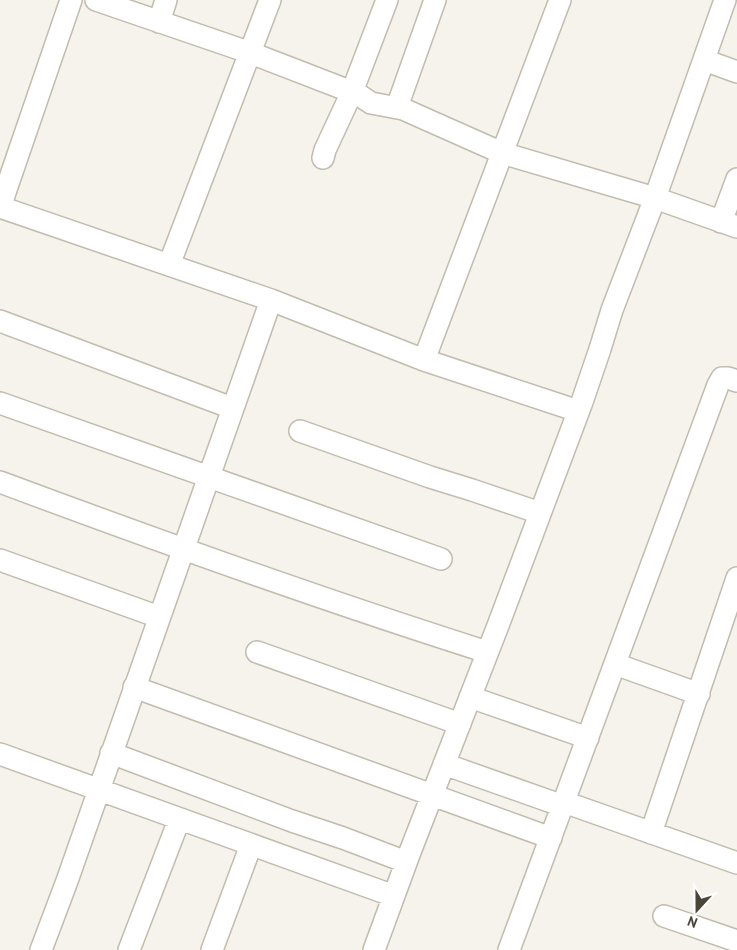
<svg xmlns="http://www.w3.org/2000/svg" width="737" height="950" viewBox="0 0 737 950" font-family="'PT Sans',sans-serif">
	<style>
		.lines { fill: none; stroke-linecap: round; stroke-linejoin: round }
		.minor-casing { stroke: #c2bbae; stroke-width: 24 }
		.minor { stroke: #fff; stroke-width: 21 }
	</style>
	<rect width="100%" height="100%" fill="#f6f3ec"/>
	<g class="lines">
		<g class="minor-casing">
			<path id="minor" d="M96 0 251 53 352 92 359 95 371 103 403 109 502 153 655 198 737 227
				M159 22 166 0
				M704 60 737 72
				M397 107 435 0
				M323 158 325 150 352 92 387 0
				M0 207 271 300 424 360 578 411
				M0 207 71 0
				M721 222 737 179
				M169 265 270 0
				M0 321 232 408
				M424 360 560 0
				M0 403 441 559
				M300 431 430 477 472 490 540 513
				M0 482C161 542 323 600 487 652
				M0 560 159 617
				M257 652 460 724
				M615 664 699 694
				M134 687 551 838
				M470 697 588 738
				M111 753 292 821 343 838 406 862
				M0 754 394 896
				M444 764 563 806
				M564 802 737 863
				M651 833 737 578
				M664 916 737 941
				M41 950 67 881 271 300
				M129 950 179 820
				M212 950 251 845
				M374 950 410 852 499 623 582 402 600 349 612 310 655 198 725 0
				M509 950 718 385 722 378H728L737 381"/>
		</g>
		<use href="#minor" class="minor"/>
	</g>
	<g transform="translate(697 910) rotate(201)" stroke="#ffffff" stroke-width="4" paint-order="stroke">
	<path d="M0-4L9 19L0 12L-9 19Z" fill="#4b4439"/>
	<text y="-8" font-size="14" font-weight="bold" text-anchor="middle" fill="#4b4439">N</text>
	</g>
</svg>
